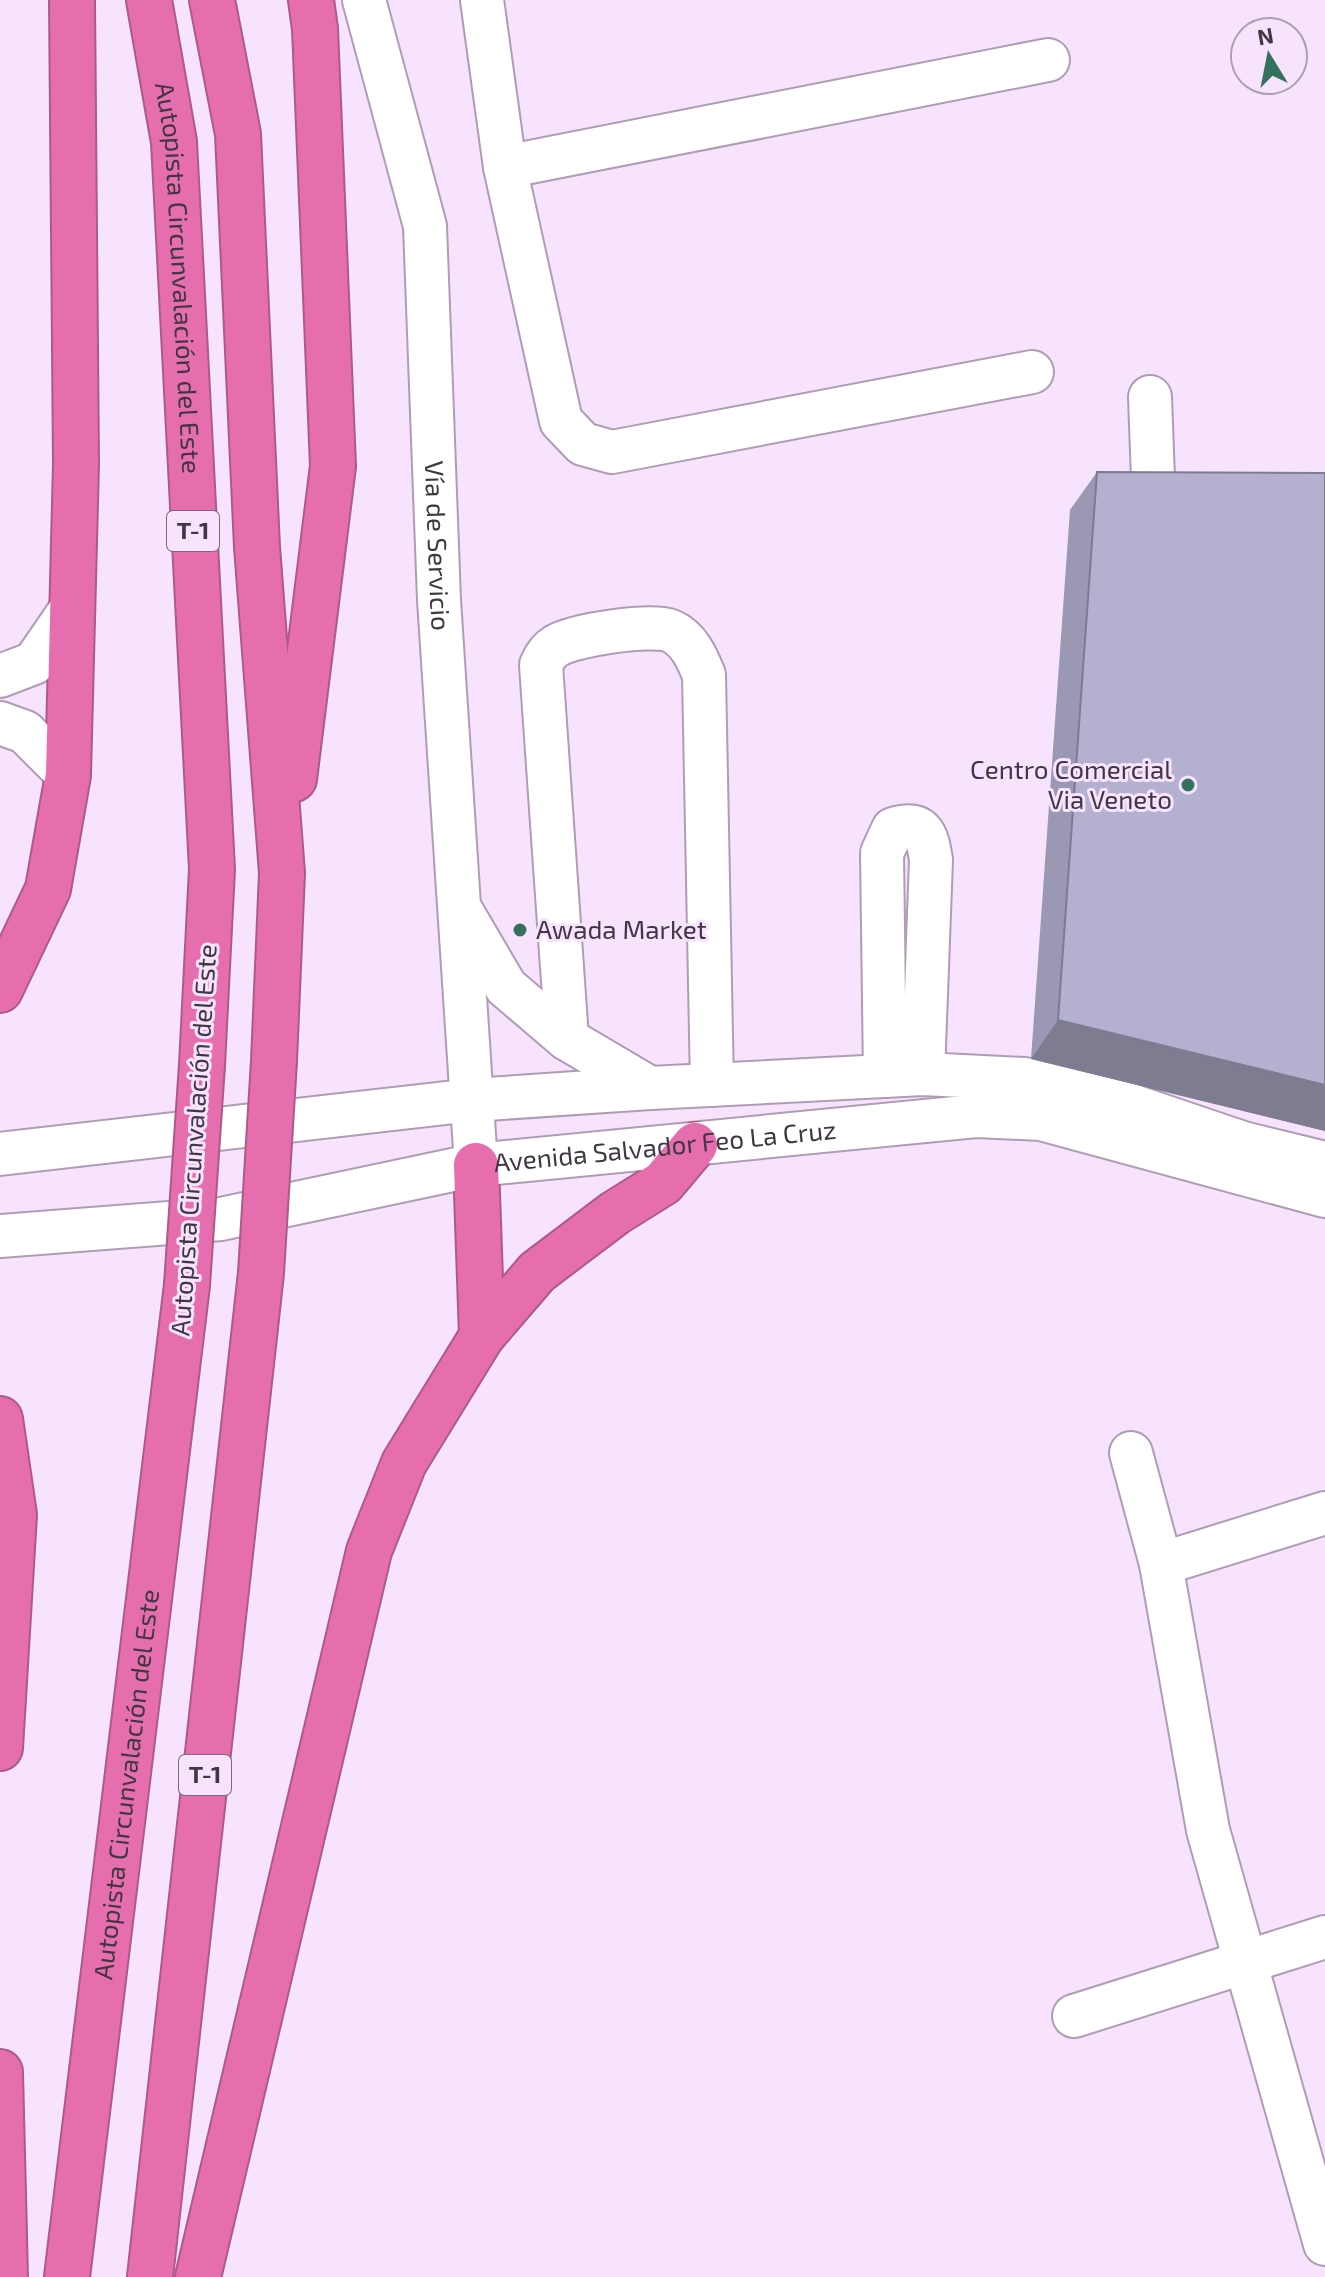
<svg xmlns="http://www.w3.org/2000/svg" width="1325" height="2277" viewBox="0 0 1325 2277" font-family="'Exo 2',sans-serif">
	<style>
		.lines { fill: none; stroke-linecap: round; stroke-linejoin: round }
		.minor-casing { stroke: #b09cb5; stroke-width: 46 }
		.highway-casing { stroke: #ac5b89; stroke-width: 48 }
		.minor { stroke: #fff; stroke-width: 42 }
		.highway { stroke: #e66eaf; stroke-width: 44 }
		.highway-bridge-casing { stroke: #ac5b89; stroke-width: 48; stroke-linecap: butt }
		.highway-bridge { stroke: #e66eaf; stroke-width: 44 }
		.wall { fill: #9a98b2 }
		.shaded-wall { fill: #7d7c91 }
		.building { fill: #b3b1cf; stroke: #7d7c91; stroke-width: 2 }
		.poi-dot { fill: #35725e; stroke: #f8e3ff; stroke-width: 3 }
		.labels { text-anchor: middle; stroke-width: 6; stroke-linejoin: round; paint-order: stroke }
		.shield { fill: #f8e3ff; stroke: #776b7b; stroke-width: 2 }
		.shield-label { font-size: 24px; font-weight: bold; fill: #403742 }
		.street-label { font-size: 26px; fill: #403742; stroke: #f8e3ff }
		.poi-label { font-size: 26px; fill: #403742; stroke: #f8e3ff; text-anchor: end }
	</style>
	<rect width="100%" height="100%" fill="#f8e3ff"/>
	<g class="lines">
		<g class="minor-casing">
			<g id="minor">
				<path id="s1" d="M364 0 425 226 439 600 476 1165"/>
				<path d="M482 0 505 167 561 421 583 444 612 452 1032 372"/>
				<path d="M505 167 1048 60"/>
				<path d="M1150 397 1153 479 1171 505H1188"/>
				<path d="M0 676 34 663 73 606"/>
				<path d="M0 723 25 732 68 775"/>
				<path d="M462 912 506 987 567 1039 650 1088"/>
				<path d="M567 1039 541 665C544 658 549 650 556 646 574 635 651 623 671 631 689 639 697 658 704 675L712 1085"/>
				<path d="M885 1076 882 853 893 829C923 820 927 834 931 860L923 1074"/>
				<path d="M0 1154 472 1100 650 1088 923 1074 1024 1079 1083 1089 1243 1143 1325 1163"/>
				<path id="s2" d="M0 1236 221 1219 476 1165 976 1116 1041 1119 1325 1196"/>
				<path d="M1131 1453 1161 1564 1208 1830 1325 2244"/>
				<path d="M1161 1564 1325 1513"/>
				<path d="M1074 2016 1325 1937"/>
			</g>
		</g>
		<g class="highway-casing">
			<g id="highway">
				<path id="s3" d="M149 0 174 142 212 869 202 1065"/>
				<path d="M212 0 238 134 257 547 282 873 274 1061"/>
				<path d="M294 779 333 466 315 29 311 0"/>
				<path d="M0 990 48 889 68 775 76 464 72 0"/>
				<path d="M476 1165 482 1336"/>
				<path d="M0 1419 14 1515 0 1748"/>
				<path d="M0 2072 5 2277"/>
				<path id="s4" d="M67 2277 187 1285"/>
				<path d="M150 2277 261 1273"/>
				<path d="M198 2277 369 1551 404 1463 482 1336 537 1272 615 1213 663 1183 695 1145"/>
			</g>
		</g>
		<use href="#minor" class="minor"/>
		<use href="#highway" class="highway"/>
		<g class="highway-bridge-casing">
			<path id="highway-bridge" d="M261 1273 274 1061
				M187 1285 202 1065"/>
		</g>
		<use href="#highway-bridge" class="highway-bridge"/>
	</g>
	<path class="wall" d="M1097 472 1325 1131 1031 1059 1070 510Z"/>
	<path class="shaded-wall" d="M1058 1020 1325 1085V1131L1031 1059Z"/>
	<path class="building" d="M1097 472 1325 473V1085L1058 1020Z"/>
	<g class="poi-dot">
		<circle cx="1188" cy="785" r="8"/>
		<circle cx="520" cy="930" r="8"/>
	</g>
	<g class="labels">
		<g class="shield">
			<rect x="167" y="511" width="52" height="40" rx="6"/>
			<rect x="179" y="1755" width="52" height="40" rx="6"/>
		</g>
		<g class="shield-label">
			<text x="193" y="539">T-1</text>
			<text x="205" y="1783">T-1</text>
		</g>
		<g class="street-label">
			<text dy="9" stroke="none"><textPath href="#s3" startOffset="280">Autopista Circunvalación del Este</textPath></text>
			<text dy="9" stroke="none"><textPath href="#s1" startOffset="554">Vía de Servicio</textPath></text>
			<text transform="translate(194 1140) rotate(-86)" y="9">Autopista Circunvalación del Este</text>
			<text dy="9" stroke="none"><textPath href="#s2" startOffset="672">Avenida Salvador Feo La Cruz</textPath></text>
			<text dy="9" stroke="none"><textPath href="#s4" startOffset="496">Autopista Circunvalación del Este</textPath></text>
		</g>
		<g class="poi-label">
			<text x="1172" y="779">Centro Comercial<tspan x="1172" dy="30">Via Veneto</tspan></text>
			<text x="536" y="939" text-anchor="start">Awada Market</text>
		</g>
	</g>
	<g transform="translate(1269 56) rotate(350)"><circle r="38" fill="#f8e3ff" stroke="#ae9eb3" stroke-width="2"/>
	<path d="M0-6L14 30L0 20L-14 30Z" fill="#35725e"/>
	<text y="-12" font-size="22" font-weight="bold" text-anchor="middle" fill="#403742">N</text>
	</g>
</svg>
